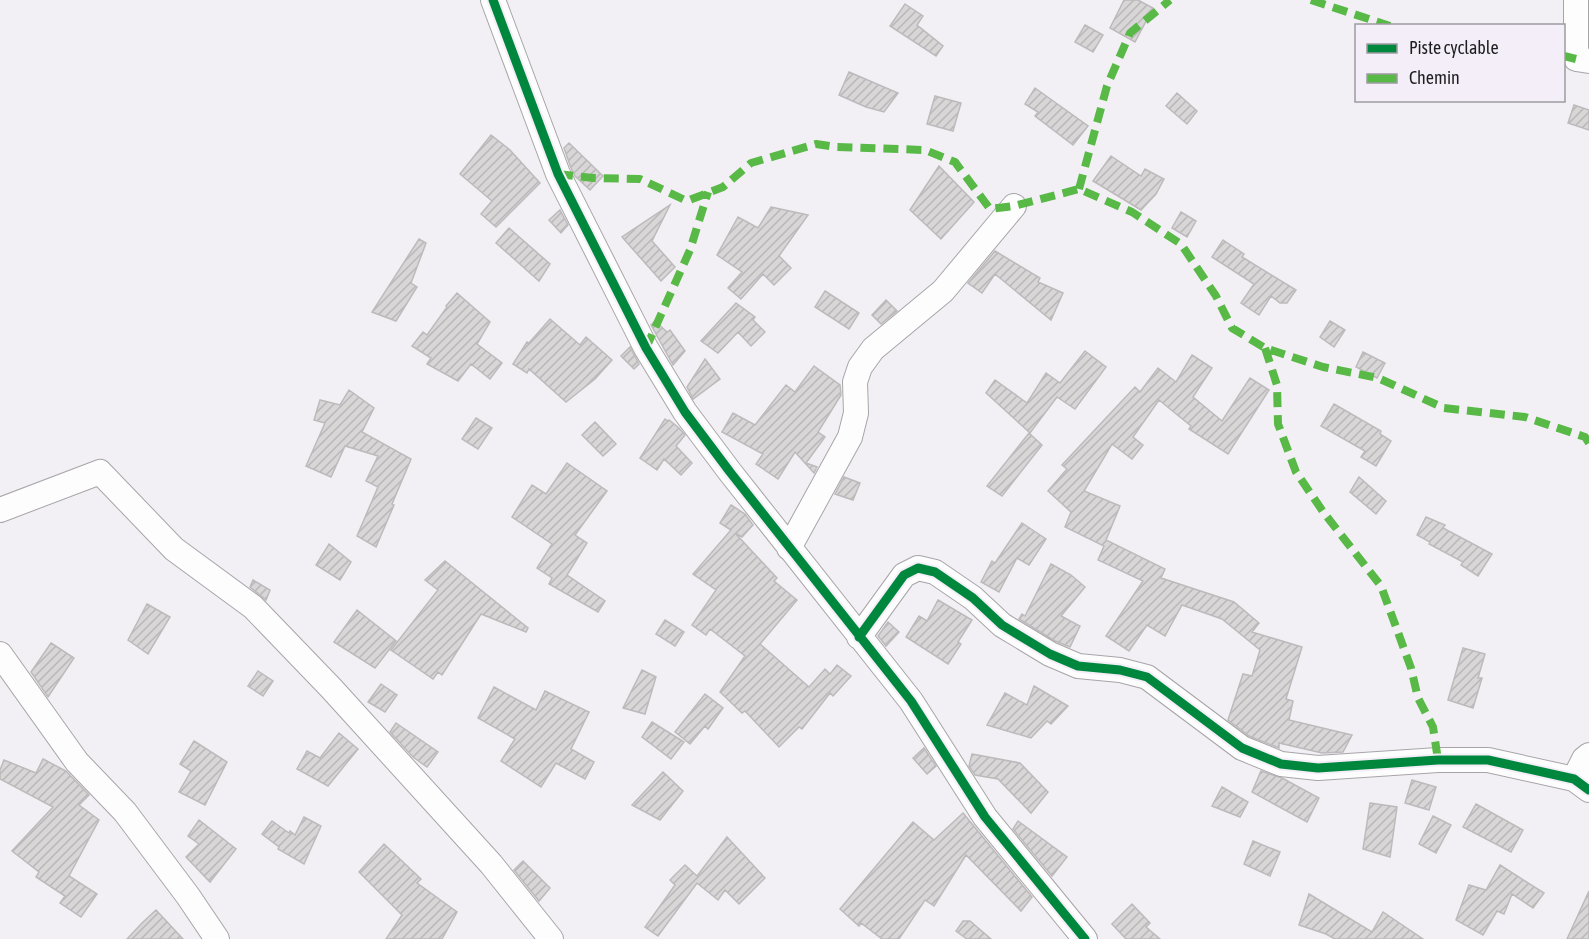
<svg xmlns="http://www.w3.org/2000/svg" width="1589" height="939" viewBox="0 0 1589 939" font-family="'Asap Condensed',sans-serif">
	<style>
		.building { fill: url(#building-hatch); stroke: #bdbabb; stroke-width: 1.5 }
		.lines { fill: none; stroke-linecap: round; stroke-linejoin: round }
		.minor-casing { stroke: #a7a5a9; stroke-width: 26 }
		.minor { stroke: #fdfdfe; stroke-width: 24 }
		.quiet { stroke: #58b947; stroke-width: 8; stroke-dasharray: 15 8; stroke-linecap: butt }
		.cycleway-casing { stroke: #f3eef7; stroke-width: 13 }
		.cycleway { stroke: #00873e; stroke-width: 9 }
	</style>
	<defs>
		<pattern id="building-hatch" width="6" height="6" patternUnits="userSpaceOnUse" patternTransform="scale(1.5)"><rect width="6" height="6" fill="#d9d6d7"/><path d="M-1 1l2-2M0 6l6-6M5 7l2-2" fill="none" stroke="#bab7b8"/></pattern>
	</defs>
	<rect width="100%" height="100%" fill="#f3f0f5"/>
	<path class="building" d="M1124 0H1138L1153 8 1135 42 1110 28Z
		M905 4 923 16 917 25 943 46 936 56 890 26Z
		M1085 25 1103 35 1093 52 1075 42Z
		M849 72 898 93 884 112 866 107 839 95Z
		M1035 88 1088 126 1073 145 1035 116 1038 112 1025 104Z
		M1177 93 1197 111 1187 124 1166 106Z
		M935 96 961 103 953 131 927 124Z
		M1574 105 1589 110V130L1568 123Z
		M491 135 510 150 540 183 496 227 481 214 492 201 460 174Z
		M569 143 603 176 590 190 575 176 571 168 564 148Z
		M1111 156 1141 176 1145 169 1164 179 1156 194 1141 210 1093 181Z
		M939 166 974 202 941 239 910 210Z
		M670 205 652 241 675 267 661 281 622 237Z
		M771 207 808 215 779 256 791 268 774 285 763 274 741 299 728 288 742 272 717 255 738 217 758 228Z
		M560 210 568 225 561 233 549 220Z
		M1181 212 1196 221 1187 237 1172 228Z
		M509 228 550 264 539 281 496 243Z
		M419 239 426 243 411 283 417 287 396 321 372 312Z
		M1223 240 1244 254 1242 257 1296 290 1287 303H1280L1271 296 1259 315 1241 303 1254 284 1212 257Z
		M995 251 1040 278 1038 282 1063 293 1051 320 995 274 982 293 968 283Z
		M825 291 859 313 849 329 815 307Z
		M457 293 490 322 477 344 502 363 490 379 471 364 458 381 427 364 431 358 412 346 423 332 427 335 447 307 446 306Z
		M886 300 897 311 881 324 872 315Z
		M736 303 755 317 753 320 765 332 751 346 738 332 718 353 701 341Z
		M550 319 580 345 586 337 612 360 595 379 566 402 529 369 527 373 513 364 527 342 529 343Z
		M655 321 667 332 670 330 685 351 673 365 651 325Z
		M1330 321 1345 330 1334 347 1320 337Z
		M630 347 639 364 634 369 621 356Z
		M1085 351 1106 367 1075 409 1057 397 1030 433 986 393 995 380 1027 403 1046 373 1060 383Z
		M1363 352 1385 363 1377 378 1356 367Z
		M1192 355 1212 368 1193 397 1222 421 1250 378 1269 390 1228 454 1189 429 1191 426 1159 400 1133 437 1143 445 1132 459 1112 444 1084 491 1120 506 1106 540 1165 569 1161 578 1234 602 1259 623 1252 632 1302 647 1286 699 1293 701 1289 720 1352 735 1343 752 1322 753 1279 743V748L1249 736 1228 720 1243 674 1252 676 1260 650 1222 619 1182 605 1165 636 1147 625 1129 651 1106 636 1143 581 1098 560 1104 546 1065 527 1071 512 1048 491 1067 469 1062 465 1135 387 1140 392 1158 368 1176 382Z
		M705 359 720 379 693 399 687 387Z
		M814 366 840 385 841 395 818 432 825 437 806 463 817 467 814 473 795 452 778 479 756 464 763 454 722 432 733 413 755 425 786 385 795 392Z
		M349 390 374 408 362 432 411 459 392 504 394 505 376 547 357 536 378 487 366 481 378 456 345 446 331 477 306 466 325 423 314 420 320 400 340 405Z
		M1334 404 1381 431 1380 434 1391 441 1376 466 1361 457 1365 451 1321 426Z
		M476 418 492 428 478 449 462 439Z
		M665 419 668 421 669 420 679 428 685 435 676 446 692 463 681 475 664 459 657 470 640 458Z
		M595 422 616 444 603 456 582 435Z
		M1029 433 1042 445 1002 496 987 486Z
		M567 463 607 491 575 535 587 543 567 575 605 601 598 612 549 584 552 578 537 568 552 544 512 517 532 485 546 494Z
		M844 477 860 483 853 500 835 494Z
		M1359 477 1386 501 1376 514 1350 492Z
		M731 505 745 514 753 525 742 537 735 533 777 578 774 581 797 600 760 644 809 687 825 669 830 674 837 665 851 676 833 696 830 693 802 729 799 727 779 747 745 711 742 713 720 692 745 656 710 629 706 635 692 625 716 590 693 574 731 530 720 523Z
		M1426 517 1445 525 1443 528 1492 554 1478 576 1461 565 1463 562 1429 544 1430 542 1417 535Z
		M1022 523 1046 539 1029 565 1017 558 999 592 981 582 992 561 995 563Z
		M329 544 351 562 340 580 316 565Z
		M445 561 528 628 526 632 481 614 442 675 438 672 433 679 391 650 438 590 425 580Z
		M1051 564 1071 575 1085 587 1061 616 1080 626 1070 647 1055 641 1019 619 1022 614 1025 616Z
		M253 580 270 590 266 600 250 587Z
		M938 600 972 620 958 642 961 644 948 664 906 637 919 616 927 621Z
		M147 604 170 617 148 654 128 640Z
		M357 610 396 641 375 668 334 642Z
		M665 620 684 632 675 646 656 634Z
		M888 622 899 632 886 646 878 636Z
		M51 643 74 658 48 697 31 672Z
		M1463 648 1485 654 1478 678H1482L1473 708 1448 700Z
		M642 670 656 677 645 714 623 708Z
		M258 671 273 681 263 696 248 686Z
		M381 684 397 695 385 712 368 702Z
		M1034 686 1068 706 1051 724 1047 721 1031 738 987 725 1005 693 1027 705Z
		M494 687 536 710 545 691 589 712 571 749 594 762 585 779 556 763 541 787 501 761 515 739 478 718Z
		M705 694 723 708 708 729 705 726 690 744 675 732Z
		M652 722 684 742 671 759 642 737Z
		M396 723 438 752 427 767 413 757 390 732Z
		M339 733 358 749 328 786 297 769 307 751 320 758Z
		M194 741 227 762 205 805 179 792 191 771 180 764Z
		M924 748 936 766 927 774 913 758Z
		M972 754 1020 763 1048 792 1031 813 998 779 975 775 969 766Z
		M43 759 66 771 89 795 79 805 99 820 69 876 97 894 81 917 60 903 65 896 36 877 39 872 12 851 53 807 0 779V770L4 760 36 773Z
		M1261 771 1282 778 1319 798 1307 822 1252 792Z
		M663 772 683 791 660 820 632 805Z
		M1412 780 1436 787 1429 810 1405 803Z
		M1222 787 1248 802 1240 817 1212 806Z
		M1370 803 1397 807 1390 857 1363 849Z
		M1476 804 1523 830 1511 852 1463 827Z
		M963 813 1032 897 1021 911 966 855 934 906 925 900 899 939H882L861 923 859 926 840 909 913 822 934 840Z
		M1433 816 1451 825 1436 853 1419 844Z
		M304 817 321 826 304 864 278 849 279 847 262 834 272 821 289 833 290 831 295 835Z
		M199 820 236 849 210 882 186 857 199 844 188 836Z
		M1018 821 1067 857 1052 876 1013 829Z
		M727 837 765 878 739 904 725 890 718 900 697 883 658 936 645 927 675 885 670 880 685 865 697 876Z
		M1253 841 1280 852 1270 876 1244 864Z
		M384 844 421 879 417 883 457 912 442 939H386L402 915 359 872Z
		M523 861 550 888 539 901 514 870Z
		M1500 865 1544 893 1533 908 1512 894 1504 914 1497 911 1483 935 1456 920 1469 885 1486 890Z
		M1589 891V939H1567Z
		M1309 894 1372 932 1383 912 1423 939H1335L1326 934 1299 925Z
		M1132 904 1150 923 1146 927 1160 939H1126L1112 924Z
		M156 910 183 939H127L142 923Z
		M963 921H970L991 939H967L956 931Z"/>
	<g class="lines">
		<g class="minor-casing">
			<path id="minor" d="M493 0 558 174 646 348 685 412 730 472 911 701 985 817 1085 939
				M1576 0V59L1589 61
				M0 510 100 472 174 549 253 607 331 688 491 864 551 939
				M789 548 850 437 856 413 855 382 860 367 873 349 943 291 1014 206
				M859 637 904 575 918 568 935 572 973 598 1002 625 1050 654 1078 666 1120 670 1147 677 1242 748 1281 764 1318 768 1438 760H1488L1574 779 1589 790
				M0 654 77 762 125 812 188 896 217 939
				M1574 779 1584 759 1589 755"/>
		</g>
		<use href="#minor" class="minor"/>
		<path class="quiet" d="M1311 0 1390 26
			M1564 56 1576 59
			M558 174 593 178 640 179 687 201 723 187 751 163 816 144 836 147 925 150 955 162 990 209 1014 206 1079 189 1132 212 1181 244 1216 296 1232 328 1265 348 1323 367 1378 378 1444 408 1525 417 1585 437 1589 443
			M1079 189 1107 86 1130 33 1170 0
			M646 348 690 250 708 192
			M1265 348 1277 385 1278 424 1296 472 1324 513 1381 586 1411 668 1418 698 1433 727 1438 760"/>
		<g class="cycleway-casing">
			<path id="cycleway" d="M493 0 558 174 646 348 685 412 730 472 911 701 985 817 1085 939
				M859 637 904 575 918 568 935 572 973 598 1002 625 1050 654 1078 666 1120 670 1147 677 1242 748 1281 764 1318 768 1438 760H1488L1574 779 1589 790"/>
		</g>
		<use href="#cycleway" class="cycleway"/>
	</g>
	<rect x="1355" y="24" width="210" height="78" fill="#f3eef7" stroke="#9e9ba1" stroke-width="1.5"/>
	<rect x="1367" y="44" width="30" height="9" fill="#00873e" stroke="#9e9ba1" stroke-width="1.5"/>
	<text x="1409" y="54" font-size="18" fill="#1f1e20">Piste cyclable</text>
	<rect x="1367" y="74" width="30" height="9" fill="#58b947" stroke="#9e9ba1" stroke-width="1.5"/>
	<text x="1409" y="84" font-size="18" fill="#1f1e20">Chemin</text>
</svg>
